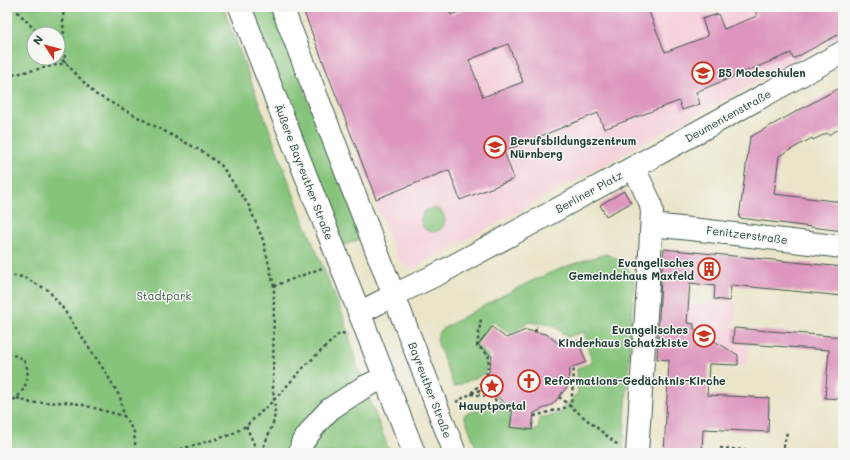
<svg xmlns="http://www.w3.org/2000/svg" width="850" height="460" viewBox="0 0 850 460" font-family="Mali,sans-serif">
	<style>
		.built { fill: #f5cfda }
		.green { fill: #86c47b; stroke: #528058; fill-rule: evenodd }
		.building { fill: #dd94bd; fill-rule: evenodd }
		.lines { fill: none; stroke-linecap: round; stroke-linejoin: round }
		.minor-casing { stroke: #3d564a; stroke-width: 24 }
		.major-casing { stroke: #3d564a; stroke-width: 24 }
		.path { stroke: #3d564a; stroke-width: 2.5; stroke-dasharray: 3 3; stroke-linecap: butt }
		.minor { stroke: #fff; stroke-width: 22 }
		.major { stroke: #fff; stroke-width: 22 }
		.labels { text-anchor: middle; stroke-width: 3; stroke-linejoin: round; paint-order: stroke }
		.poi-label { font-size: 11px; font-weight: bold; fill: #1f3d34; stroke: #f6f6f2; text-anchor: start }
		.street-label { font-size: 11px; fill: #1f3d34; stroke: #f6f6f2 }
		.park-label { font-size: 11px; fill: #395f46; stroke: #f6f6f2 }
	</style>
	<rect width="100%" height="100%" fill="#f6f6f2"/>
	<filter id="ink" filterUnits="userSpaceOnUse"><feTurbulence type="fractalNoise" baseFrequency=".025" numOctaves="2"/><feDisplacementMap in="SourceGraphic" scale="8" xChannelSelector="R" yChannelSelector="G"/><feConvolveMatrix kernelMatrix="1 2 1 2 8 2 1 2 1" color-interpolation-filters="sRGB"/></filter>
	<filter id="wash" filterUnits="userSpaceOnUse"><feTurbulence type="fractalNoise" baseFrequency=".012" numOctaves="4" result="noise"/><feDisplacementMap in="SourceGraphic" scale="16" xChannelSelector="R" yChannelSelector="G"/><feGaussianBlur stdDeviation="0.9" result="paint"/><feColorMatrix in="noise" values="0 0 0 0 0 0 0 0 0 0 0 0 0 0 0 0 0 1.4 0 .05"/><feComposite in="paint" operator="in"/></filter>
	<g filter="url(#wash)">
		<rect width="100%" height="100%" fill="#eae5c9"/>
		<path class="built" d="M300 7H843V35L412 269 398 260Z
			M714 299 737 302 733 343 749 346 747 366 719 364V362L662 303 705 305Z"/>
		<path class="green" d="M7 7H223L303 219 344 318 358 369 390 453H7ZM34 34H58V58H34Z
			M248 7H271L363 238 341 246Z
			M421 220a12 12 0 1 1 24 0a12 12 0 1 1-24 0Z
			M606 254 623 262 634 277 623 453H478L464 415 492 404 510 414 509 429 538 430 539 418 559 414 578 392 577 368 592 363 584 332 567 337 553 325 528 322 511 334 493 321 476 345 488 355 485 374 454 387 437 341 438 334 442 329C482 307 522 283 565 267 578 262 592 258 606 254Z"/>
		<g id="blocks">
			<path class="building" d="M302 7H448L451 15 471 7H647L665 52 708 36 702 19 718 14 724 29 757 16 754 7H843V32L793 59 791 53 696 92 700 104 682 110 679 101 604 129 598 113 504 151 514 179 460 200 449 170 376 199ZM508 44 523 82 483 97 469 60Z
				M843 86V127L828 135 827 133 813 140 812 138 779 156 774 194 843 202V231L739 218 750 137Z
				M624 191 631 203 606 216 600 205Z
				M664 249 843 267V296L731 285 730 301 714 299 715 286 690 283 687 323 694 324V329L738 355V365L709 364 707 395 769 398 768 432 703 429 702 453H664L669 360 657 359 661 278Z
				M492 327 506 338 526 330 546 334 562 346 578 340 586 362 570 368 567 387 553 404 534 413 532 430 510 427 513 410 496 396 488 376 492 356 478 345Z
				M734 328 843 337V350L839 399 825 398 829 350 733 343Z"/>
		</g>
	</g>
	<g filter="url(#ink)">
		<use href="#blocks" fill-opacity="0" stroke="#3d564a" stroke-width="1"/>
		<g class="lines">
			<g class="minor-casing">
				<path id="minor" d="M634 168 650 202 652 211 650 253 637 453
					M652 225 709 231 843 247
					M394 295 438 274 516 232 843 52
					M300 453 302 443 317 423 330 409 364 387 384 378"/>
			</g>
			<g class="major-casing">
				<path id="major" d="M240 7 414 453
					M282 7 455 453
					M359 313 394 295"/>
			</g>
			<path class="path" d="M13 7 39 34
				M64 7 63 18 65 63
				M58 55 95 94 203 152 221 165 249 206 263 240 274 286 273 389 275 409 274 421 261 453
				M7 76 65 63
				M7 275 23 277 48 290 62 307 106 373 120 397 124 416 134 432 136 453
				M274 286 322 268
				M535 332 537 326
				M7 355C31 353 32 379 20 394 19 395 18 397 16 398 14 400 10 400 7 401
				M486 379 492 386 491 397
				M472 393 492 386
				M471 394 491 397 513 412
				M559 397 618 445
				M17 398 31 403 66 402 79 404 124 416
				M456 402 470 394 486 379 489 360H488L489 355 477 346 481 319
				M534 416 571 406 574 373 573 367
				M246 426 258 453
				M709 451V453
				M163 453H167L230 435 246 426 274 400 305 366 340 333 348 334
				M719 453V448L778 453 784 446 787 432"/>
			<use href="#minor" class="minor"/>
			<use href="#major" class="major"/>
		</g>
	</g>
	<defs>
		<g id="university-ring" transform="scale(1.15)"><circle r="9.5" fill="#f6f6f2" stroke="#c8321e" stroke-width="1.5"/><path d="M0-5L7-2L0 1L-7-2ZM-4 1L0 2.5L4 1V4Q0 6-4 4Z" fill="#c8321e"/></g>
		<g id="school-ring" transform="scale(1.15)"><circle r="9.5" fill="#f6f6f2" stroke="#c8321e" stroke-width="1.5"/><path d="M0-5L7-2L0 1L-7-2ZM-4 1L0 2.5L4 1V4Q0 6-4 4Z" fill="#c8321e"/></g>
		<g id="building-ring" transform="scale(1.15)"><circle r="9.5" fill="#f6f6f2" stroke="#c8321e" stroke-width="1.5"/><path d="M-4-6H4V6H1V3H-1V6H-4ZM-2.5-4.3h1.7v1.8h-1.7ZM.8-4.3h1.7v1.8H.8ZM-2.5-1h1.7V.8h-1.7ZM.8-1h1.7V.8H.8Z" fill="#c8321e"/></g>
		<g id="church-ring" transform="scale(1.15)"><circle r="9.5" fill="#f6f6f2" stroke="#c8321e" stroke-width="1.5"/><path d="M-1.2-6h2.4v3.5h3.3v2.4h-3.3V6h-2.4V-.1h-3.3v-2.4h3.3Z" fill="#c8321e"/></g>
		<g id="sight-ring" transform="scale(1.15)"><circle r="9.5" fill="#f6f6f2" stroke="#c8321e" stroke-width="1.5"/><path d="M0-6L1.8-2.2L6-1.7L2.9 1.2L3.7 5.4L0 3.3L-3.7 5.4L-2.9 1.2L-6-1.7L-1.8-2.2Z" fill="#c8321e"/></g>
	</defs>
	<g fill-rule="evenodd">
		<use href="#university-ring" x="703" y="73"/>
		<use href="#school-ring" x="495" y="147"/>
		<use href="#building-ring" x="709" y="269"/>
		<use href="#school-ring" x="704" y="336"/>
		<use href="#church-ring" x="529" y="381"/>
		<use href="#sight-ring" x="492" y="386"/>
	</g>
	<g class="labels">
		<g class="poi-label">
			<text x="718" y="77">B5 Modeschulen</text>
			<text x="510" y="145">Berufsbildungszentrum<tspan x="510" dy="13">Nürnberg</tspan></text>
			<text x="694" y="267" text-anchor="end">Evangelisches<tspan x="694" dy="13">Gemeindehaus Maxfeld</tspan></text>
			<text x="688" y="334" text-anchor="end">Evangelisches<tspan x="688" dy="13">Kinderhaus Schatzkiste</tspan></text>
			<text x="544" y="385">Reformations-Gedächtnis-Kirche</text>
			<text x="492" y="410" text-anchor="middle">Hauptportal</text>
		</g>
		<g class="street-label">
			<text transform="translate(728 116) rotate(-29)" y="4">Deumentenstraße</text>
			<text transform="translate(304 172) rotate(69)" y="4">Äußere Bayreuther Straße</text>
			<text transform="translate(589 192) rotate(-29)" y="4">Berliner Platz</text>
			<text transform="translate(747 235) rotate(7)" y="4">Fenitzerstraße</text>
			<text transform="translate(430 390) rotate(69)" y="4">Bayreuther Straße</text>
		</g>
		<g class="park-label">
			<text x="164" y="300">Stadtpark</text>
		</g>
	</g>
	<rect width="850" height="460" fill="none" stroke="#f6f6f2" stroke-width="24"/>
	<g transform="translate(46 46) rotate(306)"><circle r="19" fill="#f6f6f2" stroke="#a0aca6"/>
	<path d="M0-3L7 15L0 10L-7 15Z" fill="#c8321e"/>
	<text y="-6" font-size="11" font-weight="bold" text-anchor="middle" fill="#1f3d34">N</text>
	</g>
</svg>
